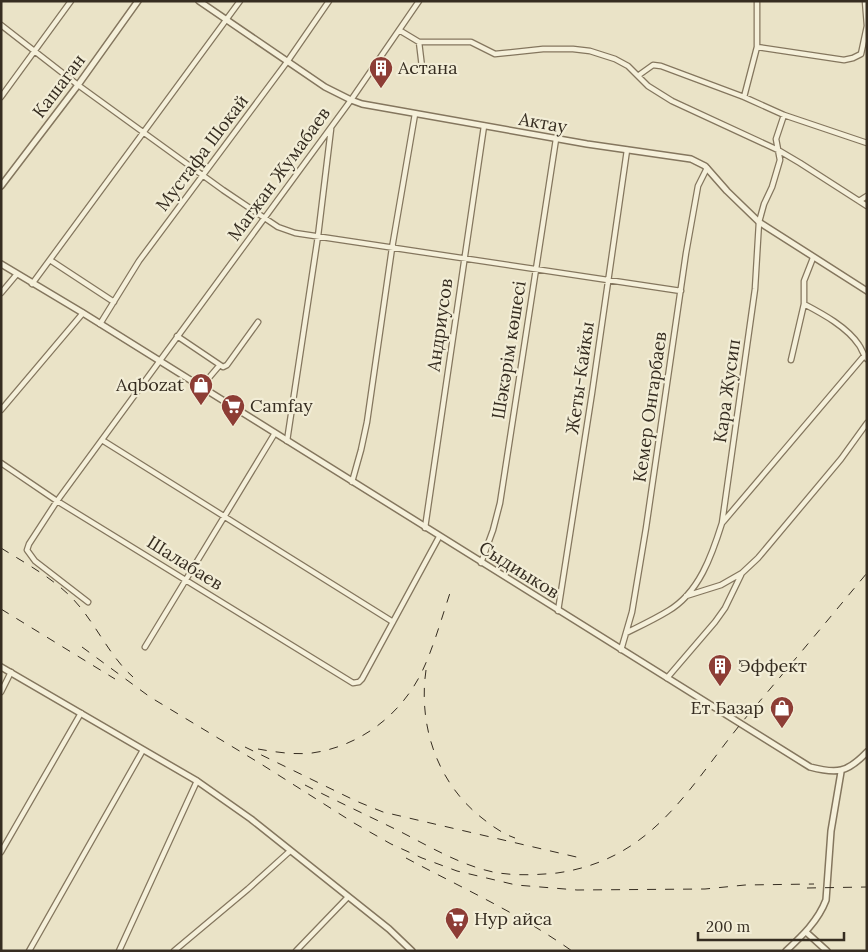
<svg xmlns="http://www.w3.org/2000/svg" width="868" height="952" viewBox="0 0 868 952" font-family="Lora,serif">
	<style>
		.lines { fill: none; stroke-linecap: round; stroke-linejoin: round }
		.minor-casing { stroke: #84765e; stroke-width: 7 }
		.tertiary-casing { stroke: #84765e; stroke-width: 8 }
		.minor { stroke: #f5f0da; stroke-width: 4.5 }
		.tertiary { stroke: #f5f0da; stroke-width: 5 }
		.rail { stroke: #362d21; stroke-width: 1; stroke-dasharray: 9 9; stroke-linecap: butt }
		.labels { text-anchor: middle; stroke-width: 4.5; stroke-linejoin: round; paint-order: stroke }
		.poi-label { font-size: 18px; fill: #362d21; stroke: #f2edd6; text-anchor: start }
		.street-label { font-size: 18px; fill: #362d21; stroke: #f2edd6 }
	</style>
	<rect width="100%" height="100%" fill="#eae3c7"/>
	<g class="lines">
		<g class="minor-casing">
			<path id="minor" d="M865 1 867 26
				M1 25 78 85 223 190 278 227 295 233 681 291
				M399 30 419 42H471L495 54 543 49H573L590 51 615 59 628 66 648 86 672 101 778 150 800 163 867 206
				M419 42 422 67
				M757 47 844 60 853 58 861 54 867 26
				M639 75 653 65 661 66 744 97 784 115 867 143
				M1 97 71 1
				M744 97 757 47V1
				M859 201 867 196
				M50 260 114 302
				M32 284 240 1
				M1 293 17 274
				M804 304C823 314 847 327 859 345 862 349 863 355 867 359
				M100 324 139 261 287 62 329 1
				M177 336 223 367 227 365 258 322
				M791 360 804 304V281L813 258
				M201 387 219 366
				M1 410 83 313
				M102 440 393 622
				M287 441 318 236 331 129
				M1 463 57 501 353 683 359 682 362 679 439 537
				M352 482 361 450 367 422 392 248 415 114
				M723 522 864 356
				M425 528 484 126
				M481 563 493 530 500 503 556 139
				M686 596 721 585 742 573 758 558 841 459 867 423
				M88 602 35 561 27 550 29 544 57 501 351 100 419 1
				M558 611 592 393 627 150
				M626 633C640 626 655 619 668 611 699 593 712 555 722 523L755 289 759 222 764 204 772 187 780 160 776 139 784 115
				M145 647 275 433
				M621 650 632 612 646 528 686 253 698 186 707 168
				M667 678 715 622 725 608 741 575
				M1 692 11 672
				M1 852 81 713
				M29 951 143 750
				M119 951 197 781
				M174 951 248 889 290 851
				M296 951 348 897"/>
		</g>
		<g class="tertiary-casing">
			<path id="tertiary" d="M199 1 325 87 351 100 362 104 587 144 691 159 705 166 727 191 759 222 867 291
				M1 186 78 85 138 1
				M1 264 83 313 810 767C837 774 847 773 867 752
				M1 667 197 781 251 819 389 929 412 951
				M806 932 827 951
				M786 951C802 936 818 921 826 900L831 831 841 772"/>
		</g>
		<use href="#minor" class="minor"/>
		<use href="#tertiary" class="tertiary"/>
		<path class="rail" d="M1 548C25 563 51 577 71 597 95 621 108 655 133 677
			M1 609 115 679
			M82 647 150 697 261 764 354 823 391 844 422 858 457 871 516 885 577 890 705 889 745 885 814 884
			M426 670C418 725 437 783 482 818 492 826 503 834 515 838
			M245 747 356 801 383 812 585 859
			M258 749C275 752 294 755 312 753 362 746 405 712 425 665 435 642 442 617 450 593
			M305 785C338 802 371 817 403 833 432 848 461 865 493 872 514 876 536 875 557 873 656 859 690 784 748 715 788 668 827 621 867 573
			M406 858C462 888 520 914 572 951
			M807 888 867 887"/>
	</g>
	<defs>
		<g id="building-pin" transform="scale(1.25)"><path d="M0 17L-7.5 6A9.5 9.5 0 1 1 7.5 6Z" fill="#8d3d35" stroke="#f2edd6"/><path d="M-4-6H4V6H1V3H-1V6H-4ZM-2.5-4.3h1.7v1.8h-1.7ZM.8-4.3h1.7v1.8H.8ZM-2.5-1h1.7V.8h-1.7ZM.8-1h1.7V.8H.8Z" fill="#fff"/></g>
		<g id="shop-pin" transform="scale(1.25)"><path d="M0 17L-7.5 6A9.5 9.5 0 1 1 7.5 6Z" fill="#8d3d35" stroke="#f2edd6"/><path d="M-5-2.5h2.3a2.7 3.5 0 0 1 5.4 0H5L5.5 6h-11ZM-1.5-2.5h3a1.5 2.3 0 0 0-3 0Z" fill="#fff"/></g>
		<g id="supermarket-pin" transform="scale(1.25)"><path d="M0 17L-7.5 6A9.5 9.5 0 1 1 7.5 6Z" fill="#8d3d35" stroke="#f2edd6"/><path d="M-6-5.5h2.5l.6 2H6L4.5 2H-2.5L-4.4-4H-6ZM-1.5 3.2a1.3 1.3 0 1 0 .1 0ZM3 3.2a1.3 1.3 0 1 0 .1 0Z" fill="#fff"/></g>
	</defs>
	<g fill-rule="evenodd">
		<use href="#building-pin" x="381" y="68"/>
		<use href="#shop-pin" x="201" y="385"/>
		<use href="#supermarket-pin" x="233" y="406"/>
		<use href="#building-pin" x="720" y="666"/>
		<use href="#shop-pin" x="782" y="708"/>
		<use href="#supermarket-pin" x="457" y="919"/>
	</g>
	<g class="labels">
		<g class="poi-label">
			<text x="398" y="74">Астана</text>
			<text x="184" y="391" text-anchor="end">Aqbozat</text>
			<text x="250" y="412">Camfay</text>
			<text x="738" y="672">Эффект</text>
			<text x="764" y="714" text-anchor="end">Ет Базар</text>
			<text x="474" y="925">Нур айса</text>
		</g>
		<g class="street-label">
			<text transform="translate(59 86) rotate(-53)" y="6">Кашаган</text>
			<text transform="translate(543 123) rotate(10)" y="6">Актау</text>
			<text transform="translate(202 153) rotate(-53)" y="6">Мустафа Шокай</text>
			<text transform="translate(279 174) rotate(-54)" y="6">Магжан Жумабаев</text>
			<text transform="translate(440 325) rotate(-82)" y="6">Андриусов</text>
			<text transform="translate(509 350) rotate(-81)" y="6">Шәкәрім көшесі</text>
			<text transform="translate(580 378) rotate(-82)" y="6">Жеты-Кайкы</text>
			<text transform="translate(727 391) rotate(-82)" y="6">Кара Жусип</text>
			<text transform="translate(650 407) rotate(-82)" y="6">Кемер Онгарбаев</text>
			<text transform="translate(185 563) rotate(32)" y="6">Шалабаев</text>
			<text transform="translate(519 570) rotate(32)" y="6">Сыдиыков</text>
		</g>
	</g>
	<rect width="868" height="952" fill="none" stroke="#362d21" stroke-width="5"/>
	<path d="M698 932v8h146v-8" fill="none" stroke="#362d21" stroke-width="2.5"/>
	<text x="706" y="932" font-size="15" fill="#362d21" stroke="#f2edd6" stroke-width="4" paint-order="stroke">200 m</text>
</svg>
